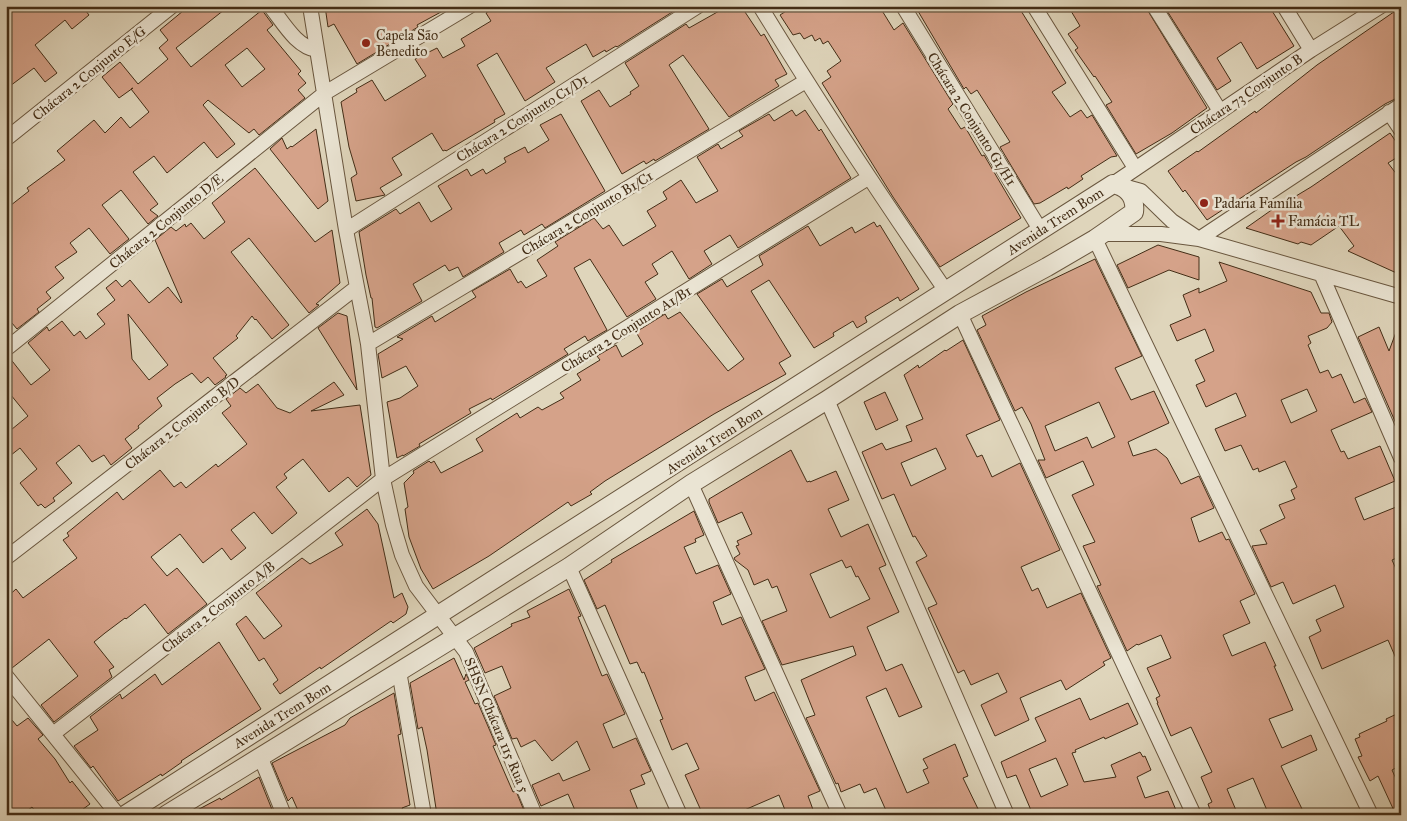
<svg xmlns="http://www.w3.org/2000/svg" width="1407" height="821" viewBox="0 0 1407 821" font-family="'IM FELL Great Primer',serif">
	<style>
		.building { fill: #d5a289; stroke: #432d16; fill-rule: evenodd }
		.lines { fill: none; stroke-linecap: round; stroke-linejoin: round }
		.minor-casing { stroke: #6a573f; stroke-width: 16 }
		.tertiary-casing { stroke: #6a573f; stroke-width: 20 }
		.minor { stroke: #eae4d3; stroke-width: 14 }
		.tertiary { stroke: #eae4d3; stroke-width: 18 }
		.poi-dot { fill: #8f2418; stroke: #eae4d3; stroke-width: 2 }
		.labels { text-anchor: middle; stroke-width: 5; stroke-linejoin: round; paint-order: stroke }
		.poi-label { font-size: 14px; fill: #432d16; stroke: #eae4d3; text-anchor: start }
		.street-label { font-size: 14px; fill: #432d16; stroke: #eae4d3 }
	</style>
	<rect width="100%" height="100%" fill="#dfd5bb"/>
	<filter id="stains"><feTurbulence type="fractalNoise" baseFrequency=".004" numOctaves="4"/><feColorMatrix values="0 0 0 0 .2 0 0 0 0 .09 0 0 0 0 .02 0 0 0 .5 -.17"/></filter>
	<radialGradient id="worn" r=".72"><stop offset=".6" stop-color="#630" stop-opacity="0"/><stop offset="1" stop-color="#630" stop-opacity=".3"/></radialGradient>
	<path class="building" d="M6 6H82L89 15 72 29 65 20 35 45 57 73 45 82 34 68 6 89Z
		M189 6H229L176 48 191 67 262 10 273 25 267 30 301 71 298 74 306 83 298 90 305 98 259 135 254 129 249 133 208 100 203 105 235 144 217 158 204 142 167 173 154 156 133 172 158 204 150 210 158 216 148 224 121 190 102 205 129 239 110 254 89 228 70 243 77 252 55 267 64 278 46 292 51 298 37 309 39 312 17 329 6 316V209L29 191 27 188 65 160 57 151 94 120 105 133 121 117 130 128 149 112 131 89 133 88 119 98 102 77 120 62 138 84 168 59 159 48 168 40 160 30ZM247 48 265 69 242 87 225 65Z
		M325 6H452L417 25 418 27 357 64 334 24 328 27Z
		M496 6H676L677 9 617 47 616 46 606 52 605 50 593 57 586 44 546 68 555 82 525 101 497 53 477 65 505 114 494 120 495 122 446 151 445 150 443 151 432 133 392 158 402 175 380 188 385 195 356 201 351 178 357 174 349 147 341 102 357 92 356 89 372 80 385 101 426 76 415 59 437 48 443 58 465 46 461 39 491 21 486 13Z
		M728 6H741L761 36 764 34 787 74 775 80 779 86 729 117 683 55 669 65 709 129 655 161 654 159 646 164 644 161 622 174 581 101 599 90 610 107 631 94 630 92 639 86 625 63 686 24 689 28Z
		M794 6H875L878 11 881 9 894 30 903 23 953 104 948 109 961 129 965 127 982 156 984 155 1021 218 940 267 893 197 822 83 831 77 827 71 841 61 828 41 823 44 820 38 815 41 812 35 804 39 800 33 793 35 780 15Z
		M915 6H1018L1066 83 1052 92 1070 117 1081 110 1087 118 1092 115 1117 156 1111 157 1081 176 1083 179 1068 189 1067 187 1040 203 1034 204 1000 147 1010 142 977 90 971 94 966 87 964 89Z
		M1068 6H1145L1207 108 1172 133 1136 154 1106 105 1112 102 1095 76 1094 77 1075 50 1078 48 1068 34 1080 26Z
		M1164 6H1269L1294 46 1257 69 1241 42 1217 58 1231 81 1217 90Z
		M1401 7V96L1385 104 1306 157 1296 162 1207 220 1185 190 1183 192 1168 171 1197 151 1198 152 1255 111 1256 113 1317 65Z
		M792 110 796 116 805 110 819 131 821 129 851 178 738 248 730 235 704 251 712 264 689 279 672 251 652 264 658 274 645 282 656 299 627 317 590 259 574 268 607 330 588 341 585 336 564 349 568 354 492 400 491 398 469 409 471 413 419 444 420 446 403 456V455L397 458 387 402 400 398 418 386 406 366 382 378 378 354 403 339 397 337 432 316 435 322 476 297 472 291 510 269 518 283 521 281 526 288 547 276 537 260 558 246 555 242 594 218 603 229 609 225 623 246 656 226 647 211 667 199 663 192 681 180 696 203 718 191 697 157 718 144 721 149 743 136 739 131 769 114 774 121Z
		M561 114 605 191 545 228 542 224 524 235 521 230 499 243 504 252 463 277 458 267 449 271 445 265 413 284 422 301 377 328 375 327 372 298H371L366 275 359 232 396 209 400 214 419 202 431 222 452 209 438 186 467 169 471 176 483 169 486 174 506 162 504 158 525 147 528 153 549 140 540 125Z
		M316 129 328 201 318 209 270 149 282 138 287 149 291 146 292 147Z
		M1390 133 1401 149V155L1388 163 1401 180V275L1348 251 1354 246 1339 226 1311 245 1301 242 1298 244 1246 228 1290 197 1291 199 1311 187Z
		M255 168 315 242 332 230 340 283 316 304 319 305 309 313 249 238 231 252 289 325 272 339 256 319 255 320 252 316 236 336 238 338 213 358 227 375 225 376 226 377 215 385 208 377 201 383 192 373 175 384 157 398 162 406 138 426 139 428 125 439 132 448 111 465 104 455 92 462 79 445 56 463 72 483 53 498 55 501 45 508 41 504 38 506 20 483 37 469 20 448 6 459V434L28 416 6 389V358L9 357 31 385 50 370 28 343 47 327 49 331 62 321 74 336 80 331 86 339 105 324 97 314 115 300 106 288 116 280 122 287 130 280 149 303 168 287 181 303 182 302 155 240 171 227 176 231 185 224 186 227 191 223 204 239 225 222 212 203ZM128 314 168 365 149 380 132 359Z
		M874 222 877 227 880 225 919 289 900 301 898 297 865 317 867 322 857 328 853 321 833 333 834 336 814 348 769 280 751 291 791 356 779 363 786 374 714 414 605 481 590 492 592 494 571 506 568 502 489 556 433 589 421 569 409 537 405 509 408 507 404 483 414 473 413 471 429 461 431 463 434 461 441 473 483 451 476 439 517 413 520 418 538 407 542 410 564 398 560 393 581 380 577 374 600 360 597 356 616 345 622 357 643 344 636 332 665 314 668 319 680 312 728 371 744 359 697 294 722 279 727 287 763 265 759 256 808 226 820 246 852 227 855 233Z
		M1158 245 1199 257V280L1169 270 1128 288 1117 265Z
		M1095 259 1142 356 1115 368 1131 400 1154 391 1169 423 1128 442 1133 456 1156 449 1167 458 1181 484 1199 476 1214 508 1191 518 1199 542 1222 532 1226 540 1229 539 1255 594 1240 601 1250 623 1223 635 1232 656 1265 642 1276 666H1274L1293 710 1269 719 1282 748 1311 735 1317 750 1281 766 1305 815H1269L1253 778 1227 789 1238 815H1212L1208 804 1212 802 1201 777 1212 772 1191 727 1171 736 1157 703H1158L1156 698 1160 696 1147 668 1171 658 1161 635 1138 645 1137 644 1127 651 1097 586 1101 585 1083 546 1095 542 1072 495 1094 485 1083 461 1046 478 1038 460H1045L1031 424 1022 407 1015 411 977 330 986 325 982 316 1026 292ZM1099 402 1115 437 1092 448 1087 437 1055 451 1045 426Z
		M1219 262 1311 292 1321 313H1329L1332 322 1327 328 1308 336 1311 343 1308 345 1320 373 1328 370 1332 378 1341 374 1354 403 1365 398 1372 412 1331 430 1341 452 1344 451 1348 459 1380 446 1395 481 1355 498 1364 520 1401 505V556L1392 560 1401 580V670L1388 640 1322 669 1309 637 1321 631 1316 620 1344 607 1335 585 1293 604 1283 582 1271 587 1252 546 1267 544 1260 530 1285 518 1279 505 1295 499 1291 490 1297 487 1285 461 1259 472 1258 468 1253 470 1241 445 1225 451 1215 429 1246 416 1236 393 1206 407 1196 385 1205 381 1195 360 1214 351 1205 329 1177 341 1170 325 1191 316 1183 295 1199 288V293L1227 281ZM1307 389 1317 411 1291 423 1281 400Z
		M338 313 347 316 357 390 318 328Z
		M1399 324 1401 325V435L1358 337 1379 327 1389 351Z
		M963 340 1000 420 966 435 977 457 982 455 992 477 1020 463 1060 550 1021 567 1032 591 1038 588 1047 608 1081 593 1111 658 1103 662 1105 665 1066 690 1061 680 1020 698 1029 720 995 736 981 705 1007 692 998 673 971 685 964 670 958 673 928 608 937 604 916 562 927 556 915 536 913 537 894 494 882 499 862 452 882 443 886 450 912 441 906 426 923 419 904 375 918 365 919 368 945 350 946 351ZM936 448 946 469 911 486 901 463Z
		M334 382 344 395 311 411 360 405 371 475 357 487 348 477 329 492 303 459 284 474 287 478 276 487 297 513 272 534 254 512 231 530 246 548 231 560 222 548 203 563 180 534 151 557 167 576 177 568 207 604 168 634 145 604 126 619 125 618 105 633 94 642 114 667 109 670 112 677 54 722 41 705 78 676 49 639 12 668 6 661V598L16 589 23 598 77 558 63 540 69 536 67 533 117 492 123 500 160 470 174 487 181 482 186 488 216 464 218 467 247 444 222 413 231 406 226 399 240 388 246 393 258 384 277 408 290 413Z
		M885 392 898 420 876 430 864 402Z
		M791 450 807 482 810 481V482L836 471 849 500 828 509 841 537 868 524 886 565 879 568 899 612 867 627 886 671 902 664 922 707 899 717 886 688 866 697 907 793 929 783 923 770 928 768 923 759 955 744 968 776 963 778 981 815H888L876 788 864 793 860 784 841 792 838 783 836 784 806 718 815 715 801 680 856 655 853 646 782 665 762 621 787 611 777 586 772 588 768 579 754 585 748 570 735 560 734 558 740 554 736 546 739 545 737 541 752 534 742 512 718 523 709 502V499ZM842 560 846 568 851 566 856 577 858 576 870 599 830 618 810 574Z
		M367 509 378 524 394 598 402 593 408 607 406 614 393 623 391 621 321 669 320 667 280 694 273 684 278 680 264 658 259 661 236 624 246 616 264 639 282 626 256 593 302 558 310 564 343 545 335 533Z
		M694 511 704 535 695 539 696 542 684 547 696 574 718 565 731 594 713 602 722 625 741 617 765 669 745 677 755 701 774 692 820 791 808 796 815 815H787L779 795 733 815H703L685 775 699 769 687 743 672 750 660 720 663 719 644 672 642 673 637 662 630 664 605 605 597 609 584 580 612 562 611 560Z
		M569 589 581 616 578 617 602 676 607 674 625 714 603 724 613 748 636 738 651 771 641 775 645 784 630 790 640 815H577L568 794 541 806 532 785 559 773 563 781 590 770 577 741 552 761 535 740 521 747 517 738 512 739 494 696 511 688 502 666 485 673 474 648 512 626 511 624 530 617 527 611Z
		M219 642 261 709 181 761 182 762 162 776 161 774 118 801 93 766 91 768 74 746 98 730 90 717 120 694 122 699 155 674 162 685Z
		M454 658 464 680 466 674 469 680 465 682 475 704 478 703 496 745 493 746 513 792 516 791 525 813 521 815H437L427 750 422 727 418 729 410 683Z
		M394 693 401 734 398 735 410 805 402 808 403 810 392 815H300L292 797 288 801 272 763 345 725 350 718Z
		M1080 698 1090 720 1128 703 1138 724 1105 739 1104 737 1075 750 1076 752 1072 753 1084 782 1116 777 1111 765 1140 752 1143 757 1145 756 1151 770 1137 777 1145 798 1168 791 1178 815H1033L1016 775 1007 778 1001 762 1046 741 1035 718ZM1056 758 1068 785 1041 797 1029 769Z
		M1401 712V765L1392 770 1401 790V815H1396L1378 776 1370 781 1358 757 1362 756 1355 739 1360 737 1359 734 1387 721 1386 719Z
		M6 713 17 726 28 718 43 735 38 739 55 759 70 783 72 781 90 804 75 815H38L32 807 22 815H6Z
		M259 777 273 812 269 815H188L220 798 221 800Z"/>
	<g class="lines">
		<g class="minor-casing">
			<path id="minor" d="M270 6C283 22 296 47 317 50
				M310 6 346 230 368 344 383 479 393 525 402 555 416 586 466 652 535 815
				M760 6C819 103 882 198 946 291
				M903 6 1041 231
				M1034 6 1135 168
				M1154 6 1220 111
				M1284 6 1311 50
				M1389 112 1401 130
				M6 139 172 6
				M1113 184 1311 50 1381 6
				M1123 186 1141 191 1172 221 1196 237
				M346 230 698 6
				M1101 234H1161L1199 239 1401 297
				M1095 239 1371 815
				M1199 239 1401 105
				M1322 276 1401 458
				M960 314 1194 815
				M368 344 806 81
				M6 349 325 93 470 6
				M827 400 1007 815
				M691 484 840 815
				M6 558 357 287
				M569 567 680 815
				M399 671 424 815
				M6 676 118 815
				M53 734 383 479 868 178
				M260 756 284 815"/>
		</g>
		<g class="tertiary-casing">
			<path id="tertiary" d="M125 815 1113 184C1127 187 1136 197 1134 212L1095 239 1047 267 960 314 827 400 691 484 569 567 166 815"/>
		</g>
		<use href="#minor" class="minor"/>
		<use href="#tertiary" class="tertiary"/>
	</g>
	<g class="poi-dot">
		<circle cx="366" cy="43" r="5"/>
		<circle cx="1204" cy="203" r="5"/>
		<path d="M1275.5 213.5h5v5h5v5h-5v5h-5v-5h-5v-5h5z"/>
	</g>
	<g class="labels">
		<g class="poi-label">
			<text x="376" y="40">Capela São<tspan x="376" dy="16">Benedito</tspan></text>
			<text x="1214" y="208">Padaria Família</text>
			<text x="1288" y="226">Famácia TL</text>
		</g>
		<g class="street-label">
			<text transform="translate(89 73) rotate(-39)" y="5">Chácara 2 Conjunto E/G</text>
			<text transform="translate(1246 94) rotate(-34)" y="5">Chácara 73 Conjunto B</text>
			<text transform="translate(522 118) rotate(-32)" y="5">Chácara 2 Conjunto C1/D1</text>
			<text transform="translate(972 119) rotate(58)" y="5">Chácara 2 Conjunto G1/H1</text>
			<text transform="translate(587 213) rotate(-31)" y="5">Chácara 2 Conjunto B1/C1</text>
			<text transform="translate(166 221) rotate(-39)" y="5">Chácara 2 Conjunto D/E</text>
			<text transform="translate(1055 221) rotate(-33)" y="5">Avenida Trem Bom</text>
			<text transform="translate(626 329) rotate(-32)" y="5">Chácara 2 Conjunto A1/B1</text>
			<text transform="translate(182 423) rotate(-38)" y="5">Chácara 2 Conjunto B/D</text>
			<text transform="translate(714 440) rotate(-33)" y="5">Avenida Trem Bom</text>
			<text transform="translate(218 607) rotate(-38)" y="5">Chácara 2 Conjunto A/B</text>
			<text transform="translate(282 715) rotate(-32)" y="5">Avenida Trem Bom</text>
			<text transform="translate(497 725) rotate(67)" y="5">SHSN Chácara 115 Rua 5</text>
		</g>
	</g>
	<rect width="1407" height="821" fill="none" stroke="#dfd5bb" stroke-width="25"/>
	<rect x="8" y="8" width="1392" height="806" fill="none" stroke="#432d16" stroke-width="2.5"/>
	<rect x="12" y="12" width="1382" height="796" fill="none" stroke="#432d16"/>
	<rect width="100%" height="100%" filter="url(#stains)"/>
	<rect width="100%" height="100%" fill="url(#worn)"/>
</svg>
